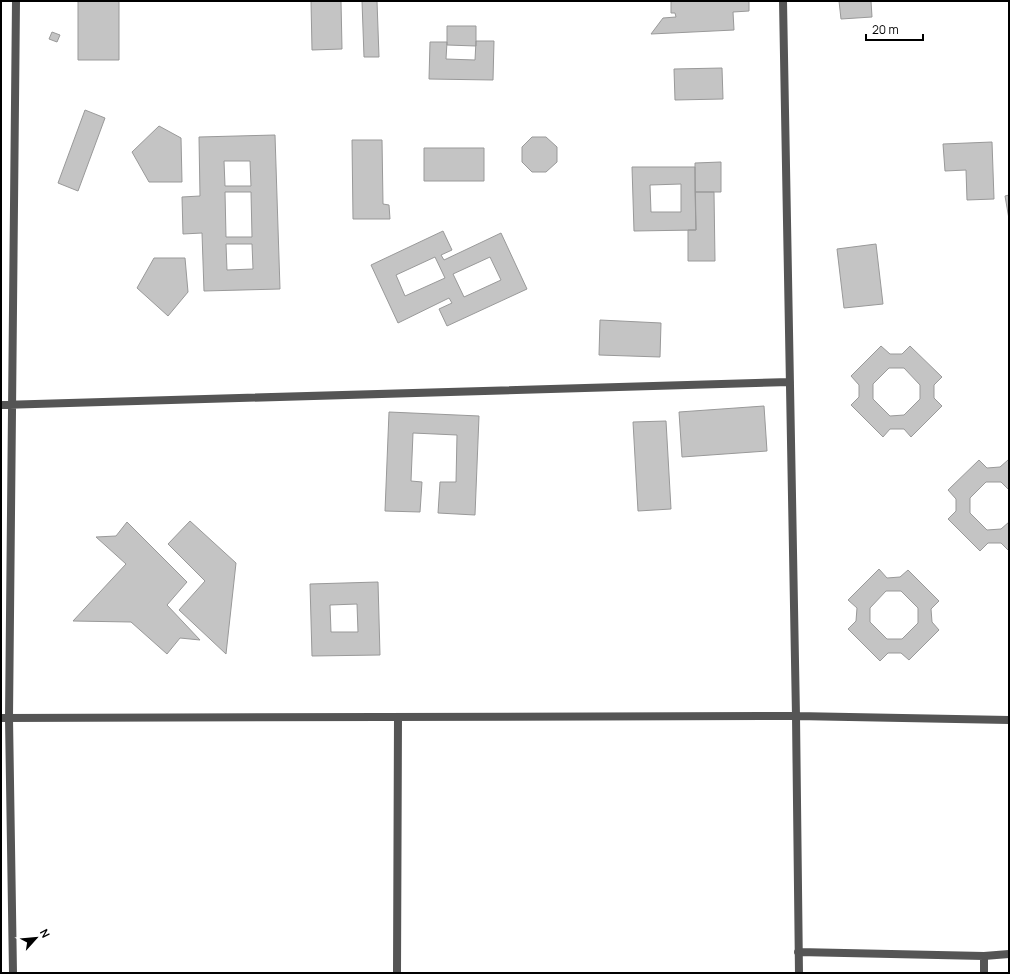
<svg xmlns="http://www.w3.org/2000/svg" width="1010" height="974" viewBox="0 0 1010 974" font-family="Manrope,sans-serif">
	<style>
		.building { fill: #c4c4c4; stroke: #999; fill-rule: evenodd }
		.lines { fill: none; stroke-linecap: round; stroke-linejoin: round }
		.street { stroke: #555; stroke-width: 8 }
	</style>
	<rect width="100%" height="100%" fill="#fff"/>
	<path class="building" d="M78 1H119V60H78Z
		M311 1H341L342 49 312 50Z
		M362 1H377L379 57H364Z
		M671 1H749V11L733 12 734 30 651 34 663 18 676 17 675 13H671Z
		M839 1H871L872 17 841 19Z
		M447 26H476V46L447 45Z
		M52 32 60 35 57 42 49 39Z
		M476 41H494L493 80 429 79 430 42H447L446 59 475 60Z
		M722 68 723 99 675 100 674 69Z
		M85 110 105 118 78 191 58 183Z
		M159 126 181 138 182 182H149L132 152Z
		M275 135 280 289 204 291 202 233 183 234 182 197 200 196 199 137ZM224 161H250L251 186H225ZM225 192H251L252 237H226ZM226 244H252L253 269 227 270Z
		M532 137H546L557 147V162L546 172H532L522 162V147Z
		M352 140H382L383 204 389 205 390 219H353Z
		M992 142 994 199 967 200 966 170 945 171 943 144Z
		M424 148H484V181H424Z
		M721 162V192H695V163Z
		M632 167H695L696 230 634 231ZM681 184V212H651L650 185Z
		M695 192H714L715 261H688V230H696Z
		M1009 195V219L1005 196Z
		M443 231 452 250 441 255 444 260 501 233 527 289 447 326 439 309 452 303 449 298 398 323 371 265ZM435 257 445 278 405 296 396 275ZM490 257 501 280 464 297 453 274Z
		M876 244 883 304 844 308 837 249Z
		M154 258H185L188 292 168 316 137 288Z
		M600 320 661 323 660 357 599 355Z
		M881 346 890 354H902L910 346 942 377 934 385V398L942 406 911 437 904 429H890L883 437 851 405 859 397V385L851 376ZM889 368H904L920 385V399L904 415 890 416 873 399V384Z
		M764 406 767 451 682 457 679 412Z
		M389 412 479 416 475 515 438 513 440 482H456L457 435 413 433 411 481 422 482 420 512 385 511Z
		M666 421 671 509 638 511 633 422Z
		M979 460 987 468 1000 467 1008 460 1009 461V490L1001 482H986L970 498V513L987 530 1001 529 1009 522V551L1001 543H988L980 551 948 519 956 511V499L948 490Z
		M190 521 236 563 226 654 179 610 205 581 168 544Z
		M127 522 187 582 167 605 200 640 180 638 167 654 131 622 73 621 126 564 96 537 116 536Z
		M879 569 887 578 900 577 908 570 939 601 931 609 932 622 939 630 909 660 901 653H888L880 661 848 629 856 621 857 608 848 600ZM886 591H901L918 608V623L902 639H887L870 622V608Z
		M378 582 380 655 312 656 310 584ZM357 604 358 632H331L330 605Z"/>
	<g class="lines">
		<path class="street" d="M783 1 796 716 799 973
			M1 405 790 382
			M1 718 796 716 1009 720
			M798 952 984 956 1009 954
			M13 973 9 718 16 1
			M397 973 398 717
			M984 973V956"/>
	</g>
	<rect width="1010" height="974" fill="none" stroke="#000000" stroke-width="4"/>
	<g transform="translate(36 938) rotate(63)" stroke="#ffffff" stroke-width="3" paint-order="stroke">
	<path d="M0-3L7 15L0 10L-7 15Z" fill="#000000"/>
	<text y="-6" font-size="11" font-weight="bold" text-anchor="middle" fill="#000000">N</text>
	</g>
	<path d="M866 34v6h57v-6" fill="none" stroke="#000000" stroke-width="2"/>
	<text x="872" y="34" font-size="12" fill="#000000" stroke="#ffffff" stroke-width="3" paint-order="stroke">20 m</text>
</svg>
